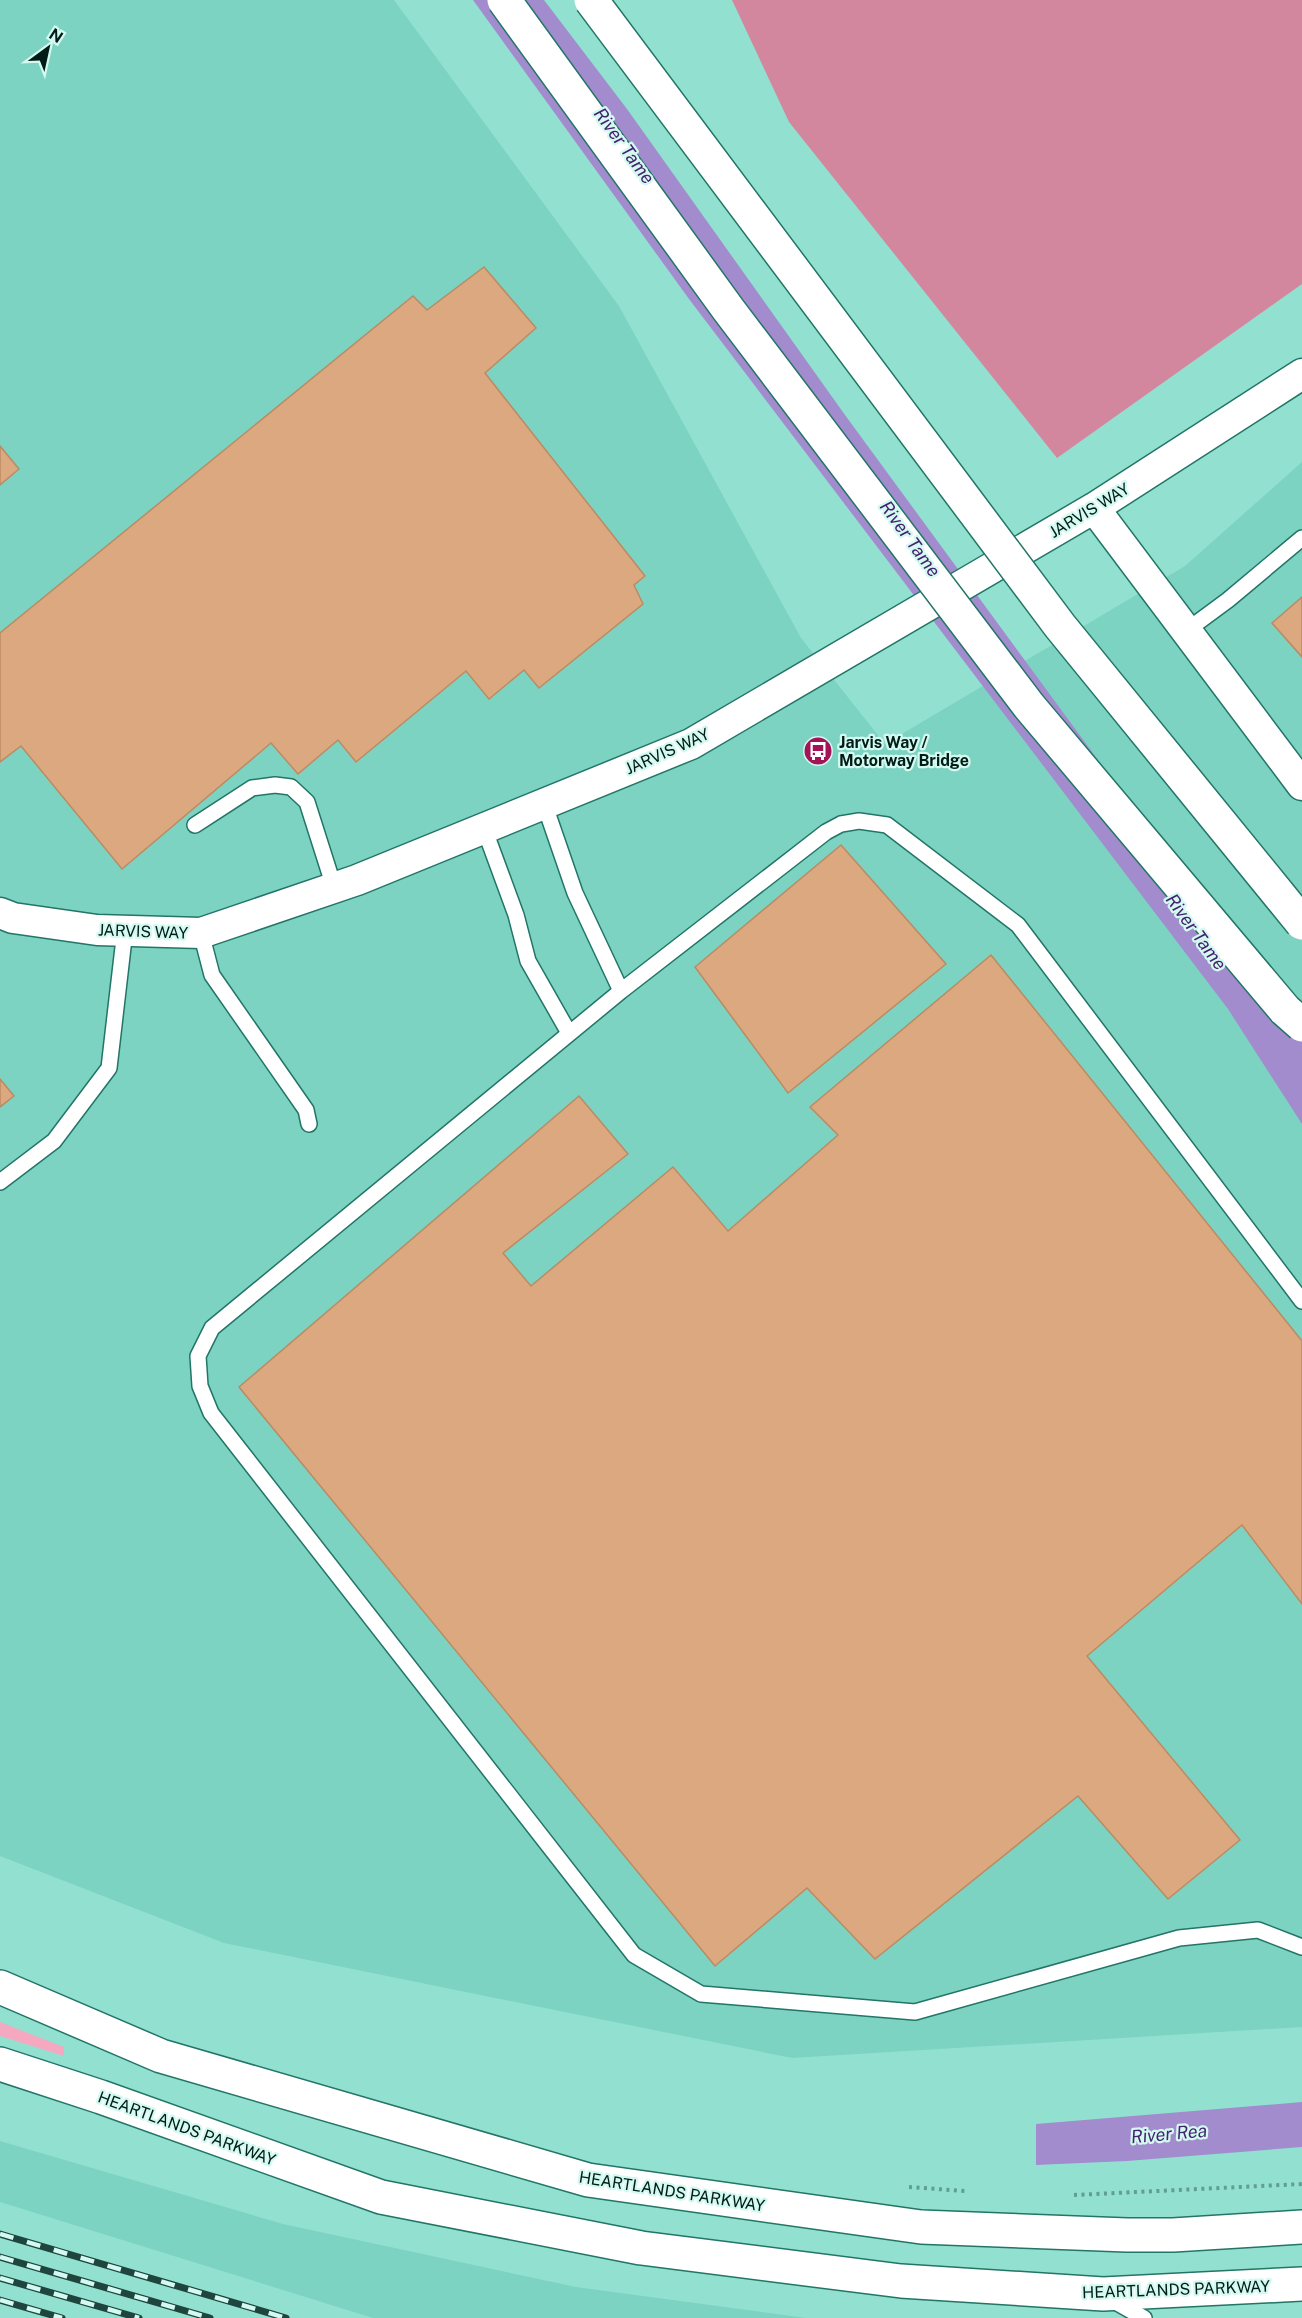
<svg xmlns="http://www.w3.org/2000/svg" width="1302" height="2318" viewBox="0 0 1302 2318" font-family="'Public Sans',sans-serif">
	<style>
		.built { fill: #7cd3c2 }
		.green { fill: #f4a9c0 }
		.forest { fill: #d2879e }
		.water { fill: #a28ccd }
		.building { fill: #dba87f; stroke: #bc8a63; stroke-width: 1.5 }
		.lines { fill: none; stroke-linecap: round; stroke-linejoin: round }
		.service-casing { stroke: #227567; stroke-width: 18 }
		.minor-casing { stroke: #227567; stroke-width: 33 }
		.primary-casing { stroke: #227567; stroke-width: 36 }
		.path { stroke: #609e91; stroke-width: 4; stroke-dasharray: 3 4.5; stroke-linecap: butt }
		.service { stroke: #fff; stroke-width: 15 }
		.minor { stroke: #fff; stroke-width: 30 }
		.primary { stroke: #fff; stroke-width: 33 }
		.rail-casing { stroke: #1e453e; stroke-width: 7 }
		.rail { stroke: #d3f9f0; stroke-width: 4.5; stroke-dasharray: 14; stroke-linecap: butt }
		.motorway-bridge-casing { stroke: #227567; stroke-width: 36; stroke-linecap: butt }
		.motorway-bridge { stroke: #fff; stroke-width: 33 }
		.labels { text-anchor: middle; stroke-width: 4.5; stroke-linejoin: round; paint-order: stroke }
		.street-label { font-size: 16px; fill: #001c17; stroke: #d3f9f0 }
		.poi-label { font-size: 16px; font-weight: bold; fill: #001c17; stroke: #d3f9f0; text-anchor: start }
		.water-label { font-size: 18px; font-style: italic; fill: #44226f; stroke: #d3f9f0 }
	</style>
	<rect width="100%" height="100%" fill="#92e1d0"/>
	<path class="built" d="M0 0H394L619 306 801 638 885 744 1185 566 1302 462V2027L792 2058 224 1943 0 1856Z
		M0 2141 283 2224 576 2287 806 2318H373L0 2202Z"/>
	<path class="green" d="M0 2022 64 2047V2056L0 2036Z"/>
	<path class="forest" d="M732 0H1302V284L1057 458 789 122Z"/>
	<path class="water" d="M473 0H544L627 109 845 415 1117 786 1302 1020V1124L1228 1009 689 299Z
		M1302 2102V2147L1127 2161 1036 2165V2124Z"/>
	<path class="building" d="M484 267 536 328 485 373 645 576 634 585 643 604 539 688 524 670 489 699 466 671 356 762 338 740 298 774 271 743 122 869 21 746 0 762V633L413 296 427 310Z
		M0 446 19 469 0 485Z
		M1302 597V657L1272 623Z
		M841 845 946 964 788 1093 695 967Z
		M991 955 1302 1341V1604L1242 1525 1087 1656 1240 1840 1168 1899 1078 1796 875 1959 807 1888 715 1966 239 1387 579 1096 628 1154 503 1253 531 1286 673 1167 728 1231 838 1135 810 1107Z
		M0 1079 14 1096 0 1107Z"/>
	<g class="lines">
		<g class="service-casing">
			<path id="service" d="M1186 631 1228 600 1302 538
				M544 803 575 893 621 991
				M195 825 252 788 275 785 291 787 307 802 334 887
				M484 828 516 915 528 961 569 1033
				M201 933 212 975 306 1110 309 1124
				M0 1182 54 1141 109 1068 125 930
				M1302 1301 1018 925 887 825 859 821 841 824 826 832 621 991 212 1328 198 1356 200 1386 211 1413 634 1955 701 1994 915 2012 1179 1938 1258 1930 1302 1947
				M1112 2300 1144 2318"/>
		</g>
		<g class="minor-casing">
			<path id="minor" d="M1094 508 1302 785
				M0 913 13 918 97 930 201 933 357 880 691 744 1094 508 1302 374"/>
		</g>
		<g class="primary-casing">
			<path id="primary" d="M0 1987 161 2056 588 2180 921 2227 1127 2235H1173L1302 2227
				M0 2064 101 2097 381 2197 641 2248 901 2281 1103 2294 1302 2284"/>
		</g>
		<path class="path" d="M909 2187 965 2191
			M1074 2195 1302 2184"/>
		<use href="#service" class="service"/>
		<use href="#minor" class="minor"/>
		<use href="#primary" class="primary"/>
		<g class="rail-casing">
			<path id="rail" d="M0 2234 286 2318
				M0 2257 210 2318
				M0 2278 139 2318
				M0 2300 62 2318"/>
		</g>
		<use href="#rail" class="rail"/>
		<g class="motorway-bridge-casing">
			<path id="motorway-bridge" d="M504 0 728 309 1029 706 1285 1010 1302 1025
				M591 0 1060 626 1302 923"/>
		</g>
		<use href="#motorway-bridge" class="motorway-bridge"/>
	</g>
	<defs>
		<g id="bus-disc" transform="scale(1.5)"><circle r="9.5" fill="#a31358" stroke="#d3f9f0"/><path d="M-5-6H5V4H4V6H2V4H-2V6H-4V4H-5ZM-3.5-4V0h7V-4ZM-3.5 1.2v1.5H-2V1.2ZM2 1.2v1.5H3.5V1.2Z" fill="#fff"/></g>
	</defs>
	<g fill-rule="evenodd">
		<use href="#bus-disc" x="818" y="751"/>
	</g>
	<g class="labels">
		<g class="street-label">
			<text transform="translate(1089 510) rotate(-31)" y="6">JARVIS WAY</text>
			<text transform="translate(667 751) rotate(-24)" y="6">JARVIS WAY</text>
			<text transform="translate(143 931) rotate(2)" y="6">JARVIS WAY</text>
			<text transform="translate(187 2128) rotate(20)" y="6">HEARTLANDS PARKWAY</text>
			<text transform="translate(672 2191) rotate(9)" y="6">HEARTLANDS PARKWAY</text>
			<text transform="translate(1176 2289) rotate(-2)" y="6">HEARTLANDS PARKWAY</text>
		</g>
		<g class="poi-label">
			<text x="839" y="748">Jarvis Way /<tspan x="839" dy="18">Motorway Bridge</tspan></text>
		</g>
		<g class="water-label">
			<text transform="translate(624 146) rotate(54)" y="6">River Tame</text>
			<text transform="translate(910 539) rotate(54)" y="6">River Tame</text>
			<text transform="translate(1196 932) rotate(54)" y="6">River Tame</text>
			<text transform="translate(1169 2134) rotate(-5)" y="6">River Rea</text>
		</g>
	</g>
	<g transform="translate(48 48) rotate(33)" stroke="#d3f9f0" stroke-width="4.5" paint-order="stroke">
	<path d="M0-4.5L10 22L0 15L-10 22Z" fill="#001c17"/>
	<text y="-9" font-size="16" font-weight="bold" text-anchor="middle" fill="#001c17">N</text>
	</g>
</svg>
